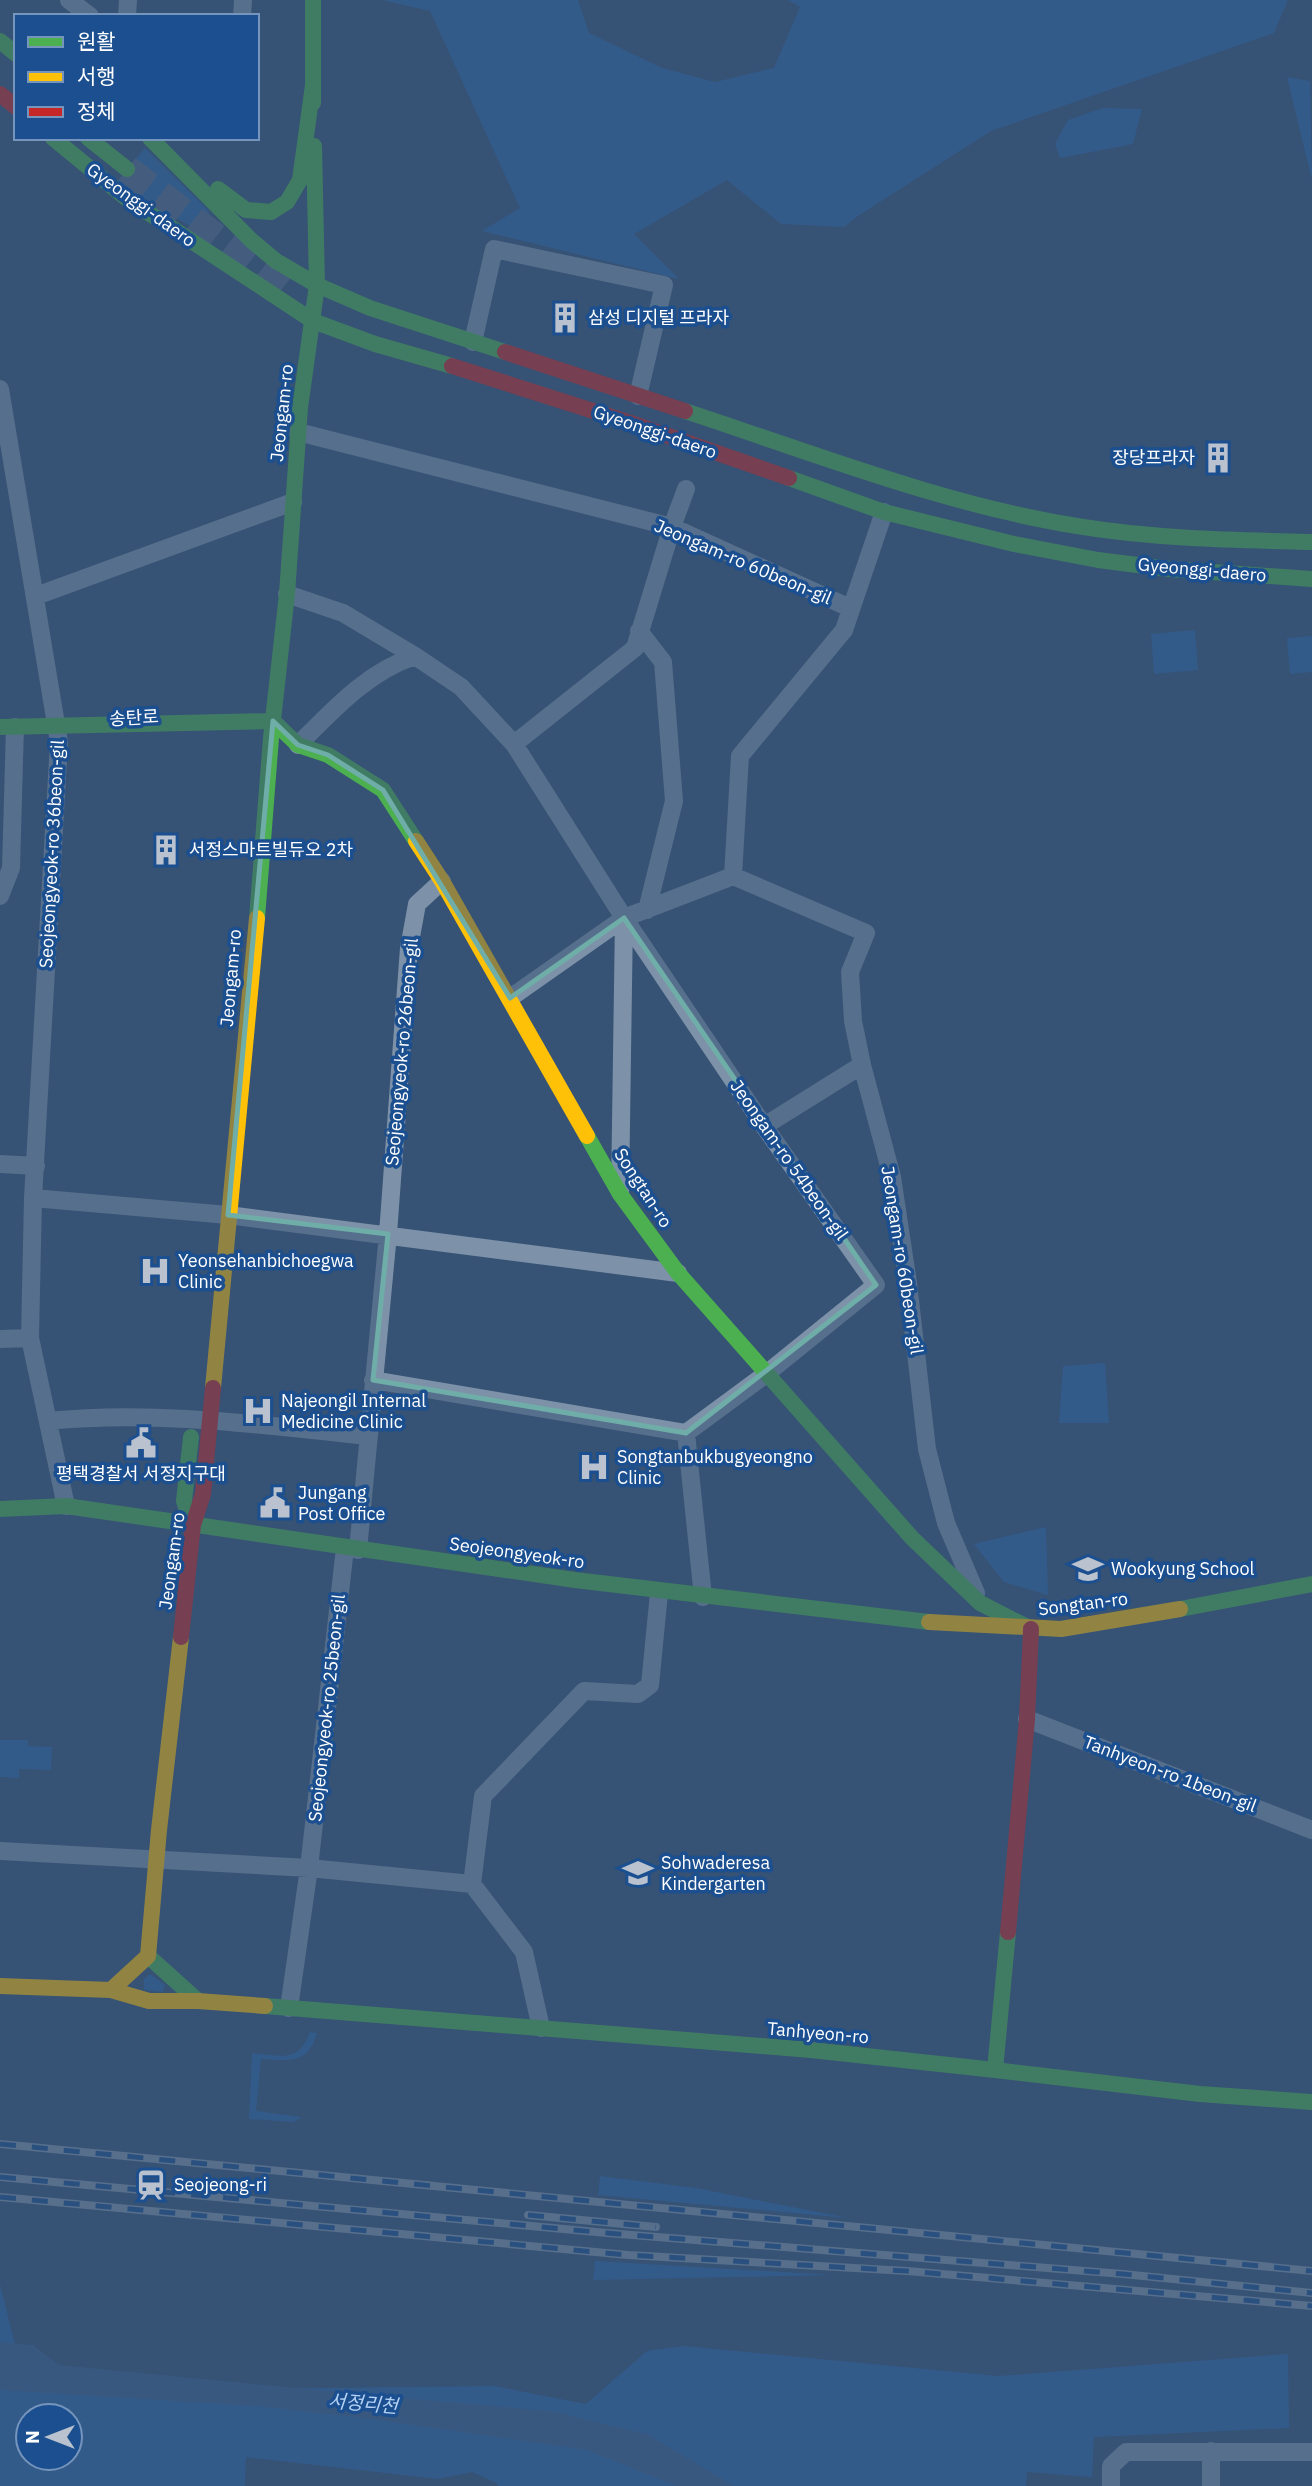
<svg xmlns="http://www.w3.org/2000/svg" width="1312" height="2486" viewBox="0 0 1312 2486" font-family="'IBM Plex Sans','Noto Sans KR',sans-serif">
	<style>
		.green { fill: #2f66a5; fill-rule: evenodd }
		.water { fill: #3b618d }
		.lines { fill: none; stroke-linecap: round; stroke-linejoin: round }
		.primary-tunnel { stroke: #546c89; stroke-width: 28; stroke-dasharray: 28 14; stroke-linecap: butt }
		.street { stroke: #7d92a8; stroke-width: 18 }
		.fast { stroke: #4caf50; stroke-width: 16 }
		.slow { stroke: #ffc107; stroke-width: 16 }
		.jam { stroke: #c62828; stroke-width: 16 }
		.rail-casing { stroke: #7e92a7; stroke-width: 8 }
		.rail { stroke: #1b4f8f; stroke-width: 5; stroke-dasharray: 16; stroke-linecap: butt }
		.marked { fill: none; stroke: #6fada8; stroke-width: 5; stroke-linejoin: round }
		.labels { text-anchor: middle; stroke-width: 7; stroke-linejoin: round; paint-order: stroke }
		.street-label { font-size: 18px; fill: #fff; stroke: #1b4f8f }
		.poi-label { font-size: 18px; fill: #fff; stroke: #1b4f8f; text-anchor: start }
		.water-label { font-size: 19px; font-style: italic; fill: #b5d3f5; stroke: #1b4f8f }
	</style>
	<rect width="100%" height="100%" fill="#365274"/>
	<path class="green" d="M382 0H578L589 33 662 68 715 82 774 68 800 7 788 0H1288L1274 33 991 131 858 216 844 227 781 224 727 180 634 234 679 279 482 231 520 208 430 11Z
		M1287 77 1310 81 1312 180Z
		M1103 108 1142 109 1133 144 1060 158 1055 144 1068 120Z
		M145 148 209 211 208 222 202 228H194L115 184Z
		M1195 630 1198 670 1154 674 1151 634Z
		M1312 636V672L1290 674 1287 638Z
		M1105 1363 1109 1423H1059L1063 1366Z
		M1046 1527 1048 1595 1004 1582 974 1544Z
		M0 1740H28V1746L52 1747 51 1770 19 1769V1778L0 1777Z
		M150 1974 165 1985 163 1992 144 1990V1979Z
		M310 2032 317 2033C307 2066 290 2060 261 2059L256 2111 302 2117 293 2122 249 2119 252 2053C280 2055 298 2064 310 2032Z
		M600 2176 696 2188 848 2218 598 2195Z
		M595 2261 834 2275 593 2280Z
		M0 2284 23 2377 248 2389 494 2386 586 2404 647 2351 684 2346 998 2376 1288 2354 1289 2428 1094 2437 1092 2477 1027 2472 1026 2486H498L497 2483 472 2472 438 2479 246 2457 245 2486H0ZM28 2416H70V2458H28Z"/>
	<path class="water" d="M0 2342 33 2345 59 2365 346 2393 551 2411 647 2434 734 2486H676L587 2450 365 2418 253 2406 0 2390Z"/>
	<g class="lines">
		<path class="primary-tunnel" d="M127 169 286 291"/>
		<path class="street" d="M69 0 90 16
			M127 16 128 0
			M242 16 243 0
			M473 342 494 249 664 285 638 396
			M0 389 59 742 33 1198 30 1338 66 1506
			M298 432 672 527 850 608
			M287 594 343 613 415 656 461 687 514 744 624 918 764 1126 876 1285 766 1374 686 1433
			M36 596 293 502
			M639 631 663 662 674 801 647 910
			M514 744 635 648 672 527 686 489
			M298 745C333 710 367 672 415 656
			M733 876 866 933 850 972 853 1021 862 1065 892 1177 908 1283 927 1449 946 1523 976 1593
			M0 896 11 868 15 727
			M624 918 733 876 740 756 844 630 884 512
			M510 998 624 918 620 1192
			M764 1126 862 1065
			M0 1164 36 1166
			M33 1198 228 1215 678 1273
			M0 1339 30 1338
			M373 1380 686 1433 703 1597
			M48 1421C154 1410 262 1425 369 1436
			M358 1550 388 1234 409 948 417 904 442 881
			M1027 1719 1312 1830
			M0 1851 309 1868 472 1884
			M289 2008 309 1868 345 1548
			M541 2028 524 1952 472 1884 483 1796 584 1691 638 1694 650 1685 659 1593
			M1111 2486V2466L1126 2452H1312
			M1211 2486V2451"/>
		<path class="fast" d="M313 0V103
			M0 41 16 54
			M53 138 126 198 313 321 375 344 452 366
			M88 138 127 169
			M150 138 252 241 276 261 317 285 370 308 505 352
			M218 189 246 210 271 212 287 202 300 180 313 85
			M685 411C816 454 947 506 1083 527 1159 539 1235 540 1312 542
			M789 478 884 512 1014 544 1098 560 1169 569 1312 579
			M0 727 273 721 298 745 328 755 383 790 416 841
			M257 918 271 738 287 594 300 408 317 285 314 146
			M587 1136 620 1194 678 1273 912 1538 980 1603 1031 1629
			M191 1437 184 1501 192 1525
			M0 1509 66 1506 575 1580 929 1622
			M1180 1609 1312 1584
			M148 1956 198 2001
			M265 2006 811 2050 995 2070 1008 1932
			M995 2070 1200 2094 1312 2102"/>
		<path class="slow" d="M416 841 442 881 587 1136
			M213 1388 257 918
			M929 1622 1061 1629 1180 1609
			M148 1956 159 1830 181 1637
			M0 1986 111 1990 149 2001H198L265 2006
			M111 1990 148 1956"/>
		<path class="jam" d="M0 94 16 107
			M505 352 685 411
			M452 366 631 423 789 478
			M181 1637 193 1525 203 1494 213 1388
			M1008 1932 1027 1719 1031 1629"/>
		<g class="rail-casing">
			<path id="rail" d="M0 2144 1312 2271
				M0 2177 607 2233 1123 2274 1312 2293
				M0 2197 628 2255 907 2271 1312 2306
				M528 2215 656 2227"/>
		</g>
		<use href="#rail" class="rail"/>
	</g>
	<path d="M0 0H1312V2486H0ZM273 721 298 745 328 755 383 790 510 998 624 918 876 1285 686 1433 373 1380 388 1234 228 1215Z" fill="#365274" fill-opacity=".55" fill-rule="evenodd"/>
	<path class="marked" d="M273 721 298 745 328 755 383 790 510 998 624 918 876 1285 686 1433 373 1380 388 1234 228 1215Z"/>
	<defs>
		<g id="building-bare" transform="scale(2.415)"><path d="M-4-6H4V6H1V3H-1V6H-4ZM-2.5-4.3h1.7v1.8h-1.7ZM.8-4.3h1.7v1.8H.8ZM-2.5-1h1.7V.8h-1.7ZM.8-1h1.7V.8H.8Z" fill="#b9c2ce" stroke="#1b4f8f" stroke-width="2.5" paint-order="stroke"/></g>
		<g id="hospital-bare" transform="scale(2.415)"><path d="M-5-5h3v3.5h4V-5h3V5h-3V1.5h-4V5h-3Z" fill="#b9c2ce" stroke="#1b4f8f" stroke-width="2.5" paint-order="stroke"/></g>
		<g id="civic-bare" transform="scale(2.415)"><path d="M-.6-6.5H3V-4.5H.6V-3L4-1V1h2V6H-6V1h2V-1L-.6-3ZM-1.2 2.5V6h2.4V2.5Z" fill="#b9c2ce" stroke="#1b4f8f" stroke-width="2.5" paint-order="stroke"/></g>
		<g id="school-bare" transform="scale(2.415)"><path d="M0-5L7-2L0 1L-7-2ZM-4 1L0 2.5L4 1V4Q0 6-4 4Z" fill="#b9c2ce" stroke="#1b4f8f" stroke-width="2.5" paint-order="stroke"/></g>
		<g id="station-bare" transform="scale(2.415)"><path d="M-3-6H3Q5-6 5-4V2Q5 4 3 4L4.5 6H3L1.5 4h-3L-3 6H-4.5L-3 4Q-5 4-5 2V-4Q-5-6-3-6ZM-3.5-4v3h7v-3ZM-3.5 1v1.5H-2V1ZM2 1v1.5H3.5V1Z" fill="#b9c2ce" stroke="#1b4f8f" stroke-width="2.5" paint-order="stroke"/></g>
	</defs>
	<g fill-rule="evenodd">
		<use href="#building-bare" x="565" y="318"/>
		<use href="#building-bare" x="1218" y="458"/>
		<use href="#building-bare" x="166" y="850"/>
		<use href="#hospital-bare" x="155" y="1271"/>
		<use href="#hospital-bare" x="258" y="1411"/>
		<use href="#civic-bare" x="141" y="1443"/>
		<use href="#hospital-bare" x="594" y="1467"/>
		<use href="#civic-bare" x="275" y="1503"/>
		<use href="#school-bare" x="1088" y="1569"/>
		<use href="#school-bare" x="638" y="1873"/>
		<use href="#station-bare" x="151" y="2185"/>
	</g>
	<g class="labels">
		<g class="street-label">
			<text transform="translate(141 205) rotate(36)" y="6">Gyeonggi-daero</text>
			<text transform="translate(282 413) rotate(-84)" y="6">Jeongam-ro</text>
			<text transform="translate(655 432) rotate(19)" y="6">Gyeonggi-daero</text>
			<text transform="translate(743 562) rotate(23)" y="6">Jeongam-ro 60beon-gil</text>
			<text transform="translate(1202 570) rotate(5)" y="6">Gyeonggi-daero</text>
			<text transform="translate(134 718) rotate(-3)" y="6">송탄로</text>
			<text transform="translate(52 854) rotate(-87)" y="6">Seojeongyeok-ro 36beon-gil</text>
			<text transform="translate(231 978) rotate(-85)" y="6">Jeongam-ro</text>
			<text transform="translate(402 1052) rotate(-85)" y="6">Seojeongyeok-ro 26beon-gil</text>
			<text transform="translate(789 1160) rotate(55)" y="6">Jeongam-ro 54beon-gil</text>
			<text transform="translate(643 1188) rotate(57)" y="6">Songtan-ro</text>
			<text transform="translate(902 1260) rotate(81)" y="6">Jeongam-ro 60beon-gil</text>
			<text transform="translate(517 1553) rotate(8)" y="6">Seojeongyeok-ro</text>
			<text transform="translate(172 1561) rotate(-82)" y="6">Jeongam-ro</text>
			<text transform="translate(1083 1604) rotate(-7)" y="6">Songtan-ro</text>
			<text transform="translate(327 1708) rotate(-84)" y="6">Seojeongyeok-ro 25beon-gil</text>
			<text transform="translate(1170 1774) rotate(21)" y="6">Tanhyeon-ro 1beon-gil</text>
			<text transform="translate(818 2033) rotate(5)" y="6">Tanhyeon-ro</text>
		</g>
		<g class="poi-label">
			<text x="588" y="324">삼성 디지털 프라자</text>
			<text x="1195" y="464" text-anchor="end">장당프라자</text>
			<text x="189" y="856">서정스마트빌듀오 2차</text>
			<text x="178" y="1267">Yeonsehanbichoegwa<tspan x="178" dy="21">Clinic</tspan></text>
			<text x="281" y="1407">Najeongil Internal<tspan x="281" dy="21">Medicine Clinic</tspan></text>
			<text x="617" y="1463">Songtanbukbugyeongno<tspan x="617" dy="21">Clinic</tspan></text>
			<text x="141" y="1480" text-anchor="middle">평택경찰서 서정지구대</text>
			<text x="298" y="1499">Jungang<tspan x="298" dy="21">Post Office</tspan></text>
			<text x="1111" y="1575">Wookyung School</text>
			<text x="661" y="1869">Sohwaderesa<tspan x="661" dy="21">Kindergarten</tspan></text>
			<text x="174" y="2191">Seojeong-ri</text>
		</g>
		<g class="water-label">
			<text transform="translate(363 2403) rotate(5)" y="7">서정리천</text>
		</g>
	</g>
	<rect x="14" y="14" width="245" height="126" fill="#1b4f8f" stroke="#7695bc" stroke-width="2"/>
	<rect x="28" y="37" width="35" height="10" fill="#4caf50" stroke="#7695bc" stroke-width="2"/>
	<text x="77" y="49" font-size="21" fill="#ffffff">원활</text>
	<rect x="28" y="72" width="35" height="10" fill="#ffc107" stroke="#7695bc" stroke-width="2"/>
	<text x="77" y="84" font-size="21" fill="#ffffff">서행</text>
	<rect x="28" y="107" width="35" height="10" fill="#c62828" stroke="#7695bc" stroke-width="2"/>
	<text x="77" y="119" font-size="21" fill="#ffffff">정체</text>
	<g transform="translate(49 2437) rotate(270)"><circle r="33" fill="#1b4f8f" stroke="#7695bc" stroke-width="2"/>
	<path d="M0-5L12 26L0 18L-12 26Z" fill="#b9c2ce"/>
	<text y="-10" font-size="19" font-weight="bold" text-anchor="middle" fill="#ffffff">N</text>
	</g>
</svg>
